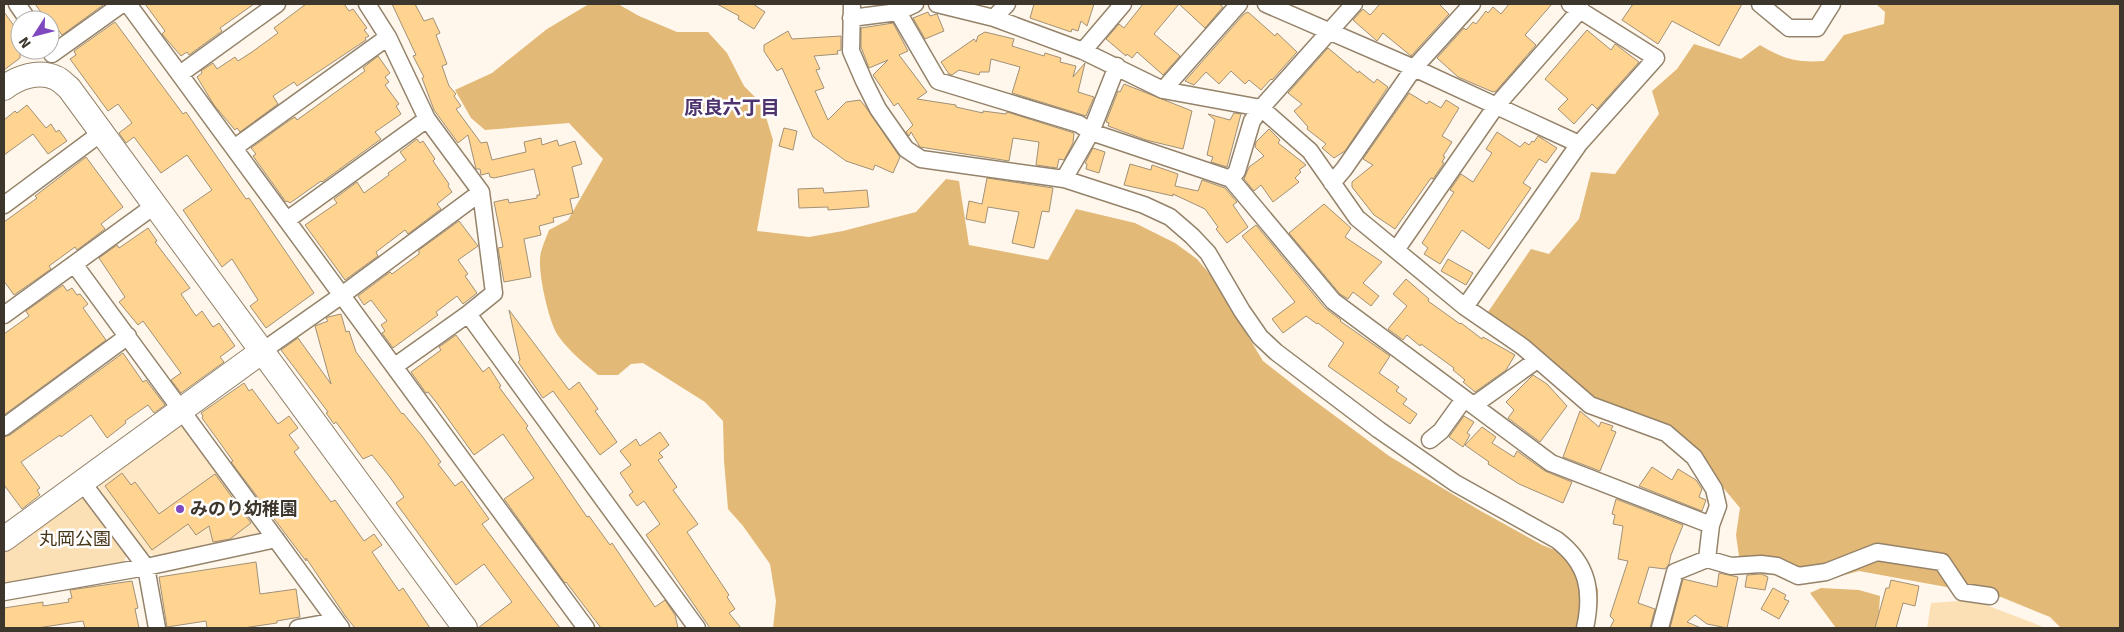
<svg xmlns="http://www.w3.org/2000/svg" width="2124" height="632" viewBox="0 0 2124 632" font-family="Signika,'Noto Sans JP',sans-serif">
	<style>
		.built { fill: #ffe8c6 }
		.green { fill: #fbdfb5 }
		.forest { fill: #e3b977 }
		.building { fill: #ffd491; stroke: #a19077 }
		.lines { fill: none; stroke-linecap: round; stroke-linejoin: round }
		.street-casing { stroke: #94836a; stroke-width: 19 }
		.secondary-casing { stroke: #94836a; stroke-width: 26 }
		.street { stroke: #fff; stroke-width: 16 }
		.secondary { stroke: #fff; stroke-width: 24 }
		.poi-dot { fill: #7f48bf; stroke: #fff; stroke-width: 2 }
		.labels { text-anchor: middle; stroke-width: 5; stroke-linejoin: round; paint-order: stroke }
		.poi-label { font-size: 18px; font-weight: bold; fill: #3d362c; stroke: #fff; text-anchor: start }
		.park-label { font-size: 18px; fill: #473518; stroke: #fff }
		.neighbourhood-label { font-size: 19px; font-weight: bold; fill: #4d346f; stroke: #fff }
	</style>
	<rect width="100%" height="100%" fill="#fff7ec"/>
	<path class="built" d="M179 426 185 427 260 530 257 537 155 556 144 552 99 489 101 482Z"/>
	<path class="green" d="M78 498H87L127 553 124 562 4 583V552Z
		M1973 600 2041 626 2042 628H1927L1931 603Z"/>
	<path class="forest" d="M589 4H618L639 16 677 32H708L727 53 744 86 762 104 773 140 757 231 809 237 843 231 916 212 946 179 959 181 969 245 1048 260 1076 209 1135 223 1175 243 1197 259 1213 278 1263 361 1304 393 1389 456 1479 510 1542 545 1570 556 1587 572 1598 589V603L1592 628H773L776 601 770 564 743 526 728 509 724 460 723 421 705 402 643 363 631 364 618 375H598C584 363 570 352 559 337 549 324 539 277 540 260 540 250 546 239 549 230L568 220 603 159 569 123 485 130 471 118 455 90 492 73 547 29Z
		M1876 4H2120V628H2061L2050 617 2001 597 1859 571 1830 579 1809 574 1786 571 1766 575 1751 570 1739 556 1736 535 1740 508 1697 456 1594 401 1486 315 1531 249 1549 254 1579 219 1591 172 1615 174 1659 114 1652 91 1677 69 1694 44 1741 59 1760 45C1784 59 1796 63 1824 61L1844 35 1884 24 1885 12Z
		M1821 588 1859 590 1880 596 1878 628H1836L1810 593Z"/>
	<path class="building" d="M35 4H102L103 5 62 35 51 20H47Z
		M145 4H254L220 28 222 31 189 55 187 52 181 56 162 34 165 31Z
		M306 4H344L349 11 353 9 367 28 364 30 369 36 365 38 366 40 297 86 294 82 273 96 278 104 240 132 237 128 235 130 214 105 197 77 202 73 201 71 213 63 217 69 235 57 238 61 252 52 278 33 274 28Z
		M392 4H415L424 21 433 18 440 33 436 35 447 64 442 66 449 86 456 94 454 96 461 106 456 109 481 143 487 142 492 160 526 152 524 142 541 138 542 145 557 140 559 146 575 141 582 164 572 167 579 197 570 199 573 213 553 218 554 222 539 226 541 235 524 239 531 277 504 282 498 248 503 247 494 202 508 199 509 203 537 198V195H540L534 169 494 178 490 177 489 173 481 175 480 169H476L468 135 458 143 434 110 422 78 424 77 413 56 416 55Z
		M717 4H753L765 12 754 29 738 19 739 16Z
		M1034 4H1094L1087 26 1081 21 1078 31 1072 29 1071 32 1030 18Z
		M1143 4H1219L1223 7 1205 28 1179 4 1154 34 1180 56 1163 75 1137 52 1132 58 1127 54 1126 56 1106 39 1119 24 1124 28Z
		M1380 4H1439L1449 14 1411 56 1383 33 1377 41 1353 20 1363 9 1370 15Z
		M1509 4H1552L1525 35 1536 45 1496 91 1493 92 1458 77 1437 58 1464 28 1466 30 1473 22 1476 24 1486 11 1488 13 1493 7 1501 14Z
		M1633 4H1742L1719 46 1672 21 1658 44 1622 20Z
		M4 12 20 34V58L4 70Z
		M928 12 930 16 937 14 944 31 925 39 913 18Z
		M1248 12 1275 36 1277 33 1297 52 1272 80 1271 79 1261 90 1249 80 1245 84 1231 71 1219 84 1206 72 1194 85 1185 81 1244 14Z
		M115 22 183 114 186 112 246 199 249 198 314 293 266 328 250 306 258 300 232 259 222 267 183 210 212 190 187 155 161 173 134 137 126 143 119 133 132 123 118 104 108 111 70 59 76 55 74 51Z
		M893 23 908 51 899 55 927 92 917 99 956 105V107L983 113V111L1006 114 1007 112 1074 133 1073 143 1064 160 1059 159 1057 168 1036 165 1039 142 1013 138 1009 161 920 147 911 132 909 136 906 132 913 125 898 103 894 106 873 75 888 60 869 68 861 47V28Z
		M1587 30 1611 50 1615 44 1639 62 1597 109 1592 104 1574 124 1558 109 1568 99 1545 79Z
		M788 31 792 39 841 36V50L837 51 838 54 814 56 820 69 816 70 824 88 815 91 828 120 846 102 860 100 865 106 900 157 893 173 875 165 873 170 846 161 813 137 782 68 777 71 764 51V45Z
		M985 32 1014 39 1012 46 1044 56 1045 53 1061 58 1060 62 1076 66 1073 77 1085 63 1078 92 1094 97 1086 116 1012 93 1020 67 991 59 989 72H980L979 75 959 70 952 75 949 74 941 62 974 39 976 42 978 36Z
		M1328 48 1358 73 1359 71 1374 83 1377 79 1388 87 1345 151 1334 158 1322 148 1326 144 1307 129 1308 127 1294 111 1302 104 1288 93Z
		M378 56 390 73 385 77 389 82 385 85 399 104 396 106 401 114 375 132 381 139 322 182 321 181 290 203 287 201 286 202 253 156 256 154 251 148 290 120 295 117 297 120 365 71 363 68Z
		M1124 84 1192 111 1183 149 1146 140 1108 126 1109 123 1106 122 1118 91 1120 92Z
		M1409 93 1427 104 1429 101 1441 108 1446 100 1459 108 1442 136 1452 142 1443 156 1445 157 1442 162 1444 163 1433 179 1431 178 1395 229 1374 215 1352 187V182L1373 165 1363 159Z
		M27 105 46 128 51 124 56 132 59 130 67 141 48 154 33 134 4 155V120L15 111 17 113Z
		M1234 113 1241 114 1227 167 1211 162 1213 157 1207 155 1215 120 1208 114 1230 120Z
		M784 128 797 131 793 150 779 146Z
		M1269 129 1280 140 1278 143 1306 165 1299 170 1301 172 1295 178 1299 182 1273 202 1261 185 1254 191 1244 179 1249 167 1264 156 1255 147 1256 142Z
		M1497 132 1520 147 1525 142 1529 145 1532 141 1534 142 1538 136 1557 148 1546 163 1539 159 1523 183 1531 188 1489 249 1462 230 1440 264 1424 254 1428 248 1422 243 1454 192 1450 190 1461 174 1473 182 1492 153 1486 149Z
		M417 139 420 143 423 141 435 159 433 161 449 184 448 186 452 192 437 204 441 209 408 234 405 230 376 252 378 256 345 280 305 225 337 203 334 199 357 182 364 193 389 175 388 173 406 160 400 152Z
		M1093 148 1105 152 1099 173 1086 169 1087 164 1085 163Z
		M86 157 123 207 101 224 105 229 77 250 75 247 49 266 51 269 14 295 4 281V222L37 198 35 196Z
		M1130 164 1151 170 1152 165 1178 174 1175 186 1198 191 1202 180 1225 188 1237 202 1233 205 1248 227 1227 243 1216 229 1218 227 1205 209 1173 194V196L1124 185Z
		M987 178 1053 188 1049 212 1042 211 1034 248 1012 243 1019 212 988 207 985 223 966 219 969 201 982 204Z
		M823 188 824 193 867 190 869 207 828 210V207L799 208 798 189Z
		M1324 204 1351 228 1345 237 1382 262 1363 283 1379 296 1371 306 1353 292 1348 299 1340 294 1289 233Z
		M459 221 478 246 458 260 468 274 465 276 477 293 463 304 457 296 436 312 438 315 393 348 382 333 385 331 381 325 387 321 371 300 364 305 358 296 390 272 392 274 419 254V250Z
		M1256 225 1325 308 1341 320 1340 321 1390 356 1379 373 1399 387 1396 391 1407 399 1403 404 1417 414 1410 424 1328 366 1344 343 1318 323 1317 324 1306 316 1283 333 1272 319 1295 302 1242 236Z
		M148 228 157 241 155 242 190 288 181 294 196 316 202 311 213 327 219 323 235 346 220 357 224 362 181 393 171 380 181 373 143 321 138 325 119 302 125 297 99 258 117 245 119 248Z
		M1448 259 1473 273 1466 285 1441 271Z
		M1406 279 1429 299 1428 301 1460 324 1461 323 1482 339 1483 337 1515 355 1506 370 1475 392 1463 382 1465 380 1453 370 1454 368 1421 344 1420 346 1407 335 1403 340 1388 329 1407 306 1393 294Z
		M63 285 67 291 72 288 77 295 80 294 88 304 83 308 106 340 4 415V334L29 316 26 311Z
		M509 310 569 390 579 382 598 409 595 411 617 442 600 455 553 391 543 398 518 362 520 360Z
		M341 314 346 332 349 331 356 352 402 414 403 413 422 436 441 462 438 464 455 486 462 481 489 519 482 524 560 628H478L512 602 484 564 456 585 396 503 404 497 389 476 372 455 363 459 336 422 334 424 326 413 328 412 281 350 298 338 331 384 315 326 328 321 326 318 328 317Z
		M456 335 483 372 489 367 501 386 499 387 528 426 526 428 587 517 589 516 610 545 612 543 655 607 665 600 675 615 678 628H601L566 582 565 583 504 499 534 478 503 434 474 455 436 402 428 392 426 393 411 372 441 350 439 347Z
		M123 353 143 382 146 380 165 405 154 413 148 405 125 421 126 423 107 438 91 415 61 437 60 435 21 462 40 488 37 490 40 495 22 509 4 485V437L10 435Z
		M1533 375 1547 384 1567 406 1540 442 1508 418 1514 410 1506 402Z
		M244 383 249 391 252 389 278 424 289 416 298 428 289 435 299 448 294 452 331 502 335 500 364 541 374 534 382 545 372 552 399 591 403 588 430 628H355L346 617 306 558V561L231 462 233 461 202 418 203 416 201 413Z
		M1580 411 1599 427 1601 422 1613 426 1611 430 1616 432 1600 471 1563 457Z
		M1464 416 1474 422 1467 433 1470 435 1463 447 1449 437Z
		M1482 427 1496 437 1492 443 1514 457 1517 451 1545 471 1572 482 1563 503 1519 484 1488 464 1489 462 1465 445Z
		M660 432 669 445 659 453 663 457 658 460 677 487 673 490 698 524 687 532 729 595 727 597 735 609 729 613 741 628H710L646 535 660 524 644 501 637 506 629 495 633 492 620 473 631 465 620 451 636 439 640 446Z
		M1652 467 1672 480 1678 469 1696 480 1702 489 1699 497 1706 500 1702 511 1639 486Z
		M122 473 131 485 135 482 159 514 215 474 251 523 230 539 213 542 209 526 196 535 188 524 152 550 105 486Z
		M1616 499 1683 525 1671 555 1669 564 1665 569 1649 567 1638 603 1655 609 1650 628H1610L1614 620 1610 616 1628 561 1618 559 1623 526 1613 524 1615 515 1612 514Z
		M256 562 260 594 296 589 300 617 277 621V623L243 628H207L206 621 167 627 159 577Z
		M1719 573 1738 577 1727 628 1707 624 1695 615 1687 622 1701 628H1670L1683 579 1717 587Z
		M1761 574 1768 577 1765 590 1745 587 1747 575Z
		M1891 580 1919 586 1915 606 1903 603 1896 628H1875L1886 588H1889Z
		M132 581 138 608 135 609 139 628H85L83 621 37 628H4V608L43 602V606L69 602 68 599 72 598 70 590Z
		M1773 588 1786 595 1784 599 1789 601 1779 619 1761 609Z"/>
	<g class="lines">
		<g class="street-casing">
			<path id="street" d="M17 4 28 20
				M128 4 586 628
				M367 4 388 37 427 119 481 192 494 293 468 314 395 366
				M852 4 851 51 864 81 878 109 906 149 921 159 1064 179 1144 205 1170 217 1192 236 1208 253 1242 311 1260 337 1276 352 1379 430 1455 483 1557 540C1588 564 1593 591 1585 628
				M937 4 994 18 1083 51 1163 90 1261 108 1310 151 1357 218 1465 307 1523 347 1590 405 1666 433 1694 457 1714 489 1718 506 1711 525 1707 559 1675 572 1660 628
				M1266 4 1414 68 1579 144
				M1760 4 1789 28H1817L1832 4
				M898 12 938 81 1079 124 1091 132 1231 179 1333 301 1551 463 1711 525
				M851 18 898 12 915 4
				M994 18 1007 4
				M1083 51 1123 4
				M52 54 122 4
				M180 74 277 4
				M1163 90 1239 4
				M234 148 388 37
				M1064 179 1091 132 1117 66
				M1231 179 1237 171 1252 121 1261 108 1354 4
				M1332 183 1344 169 1414 68 1472 4
				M4 205 101 133
				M287 220 427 119
				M1396 250 1496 106 1581 9
				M74 264 341 628
				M1465 307 1579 144 1656 58 1570 4
				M468 314 697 628
				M4 315 154 206
				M261 352 342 295 481 192
				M1474 405 1537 360
				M4 427 128 336
				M1430 440 1441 431 1464 399
				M82 482 146 567 157 628
				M1707 559 1731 566 1761 564 1777 566 1798 576 1826 572 1877 552 1942 562 1962 592 1990 596
				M4 592 146 567 276 539
				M298 628 336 621"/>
		</g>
		<g class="secondary-casing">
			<path id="secondary" d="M4 88C18 77 39 70 56 78 61 80 65 85 69 88L465 628
				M4 539 261 352"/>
		</g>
		<use href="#street" class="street"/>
		<use href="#secondary" class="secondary"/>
	</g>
	<circle class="poi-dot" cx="180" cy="509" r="5"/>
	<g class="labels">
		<g class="poi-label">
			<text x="190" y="515">みのり幼稚園</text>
		</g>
		<g class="park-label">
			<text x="75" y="545">丸岡公園</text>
		</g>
		<g class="neighbourhood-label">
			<text x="732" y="114">原良六丁目</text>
		</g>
	</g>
	<rect width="2124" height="632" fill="none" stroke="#3d362c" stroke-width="10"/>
	<g transform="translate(35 35) rotate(234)"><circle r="24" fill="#ffffff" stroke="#b1afab"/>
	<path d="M0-4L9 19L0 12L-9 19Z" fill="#7f48bf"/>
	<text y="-8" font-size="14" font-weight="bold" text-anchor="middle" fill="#3d362c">N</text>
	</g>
</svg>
